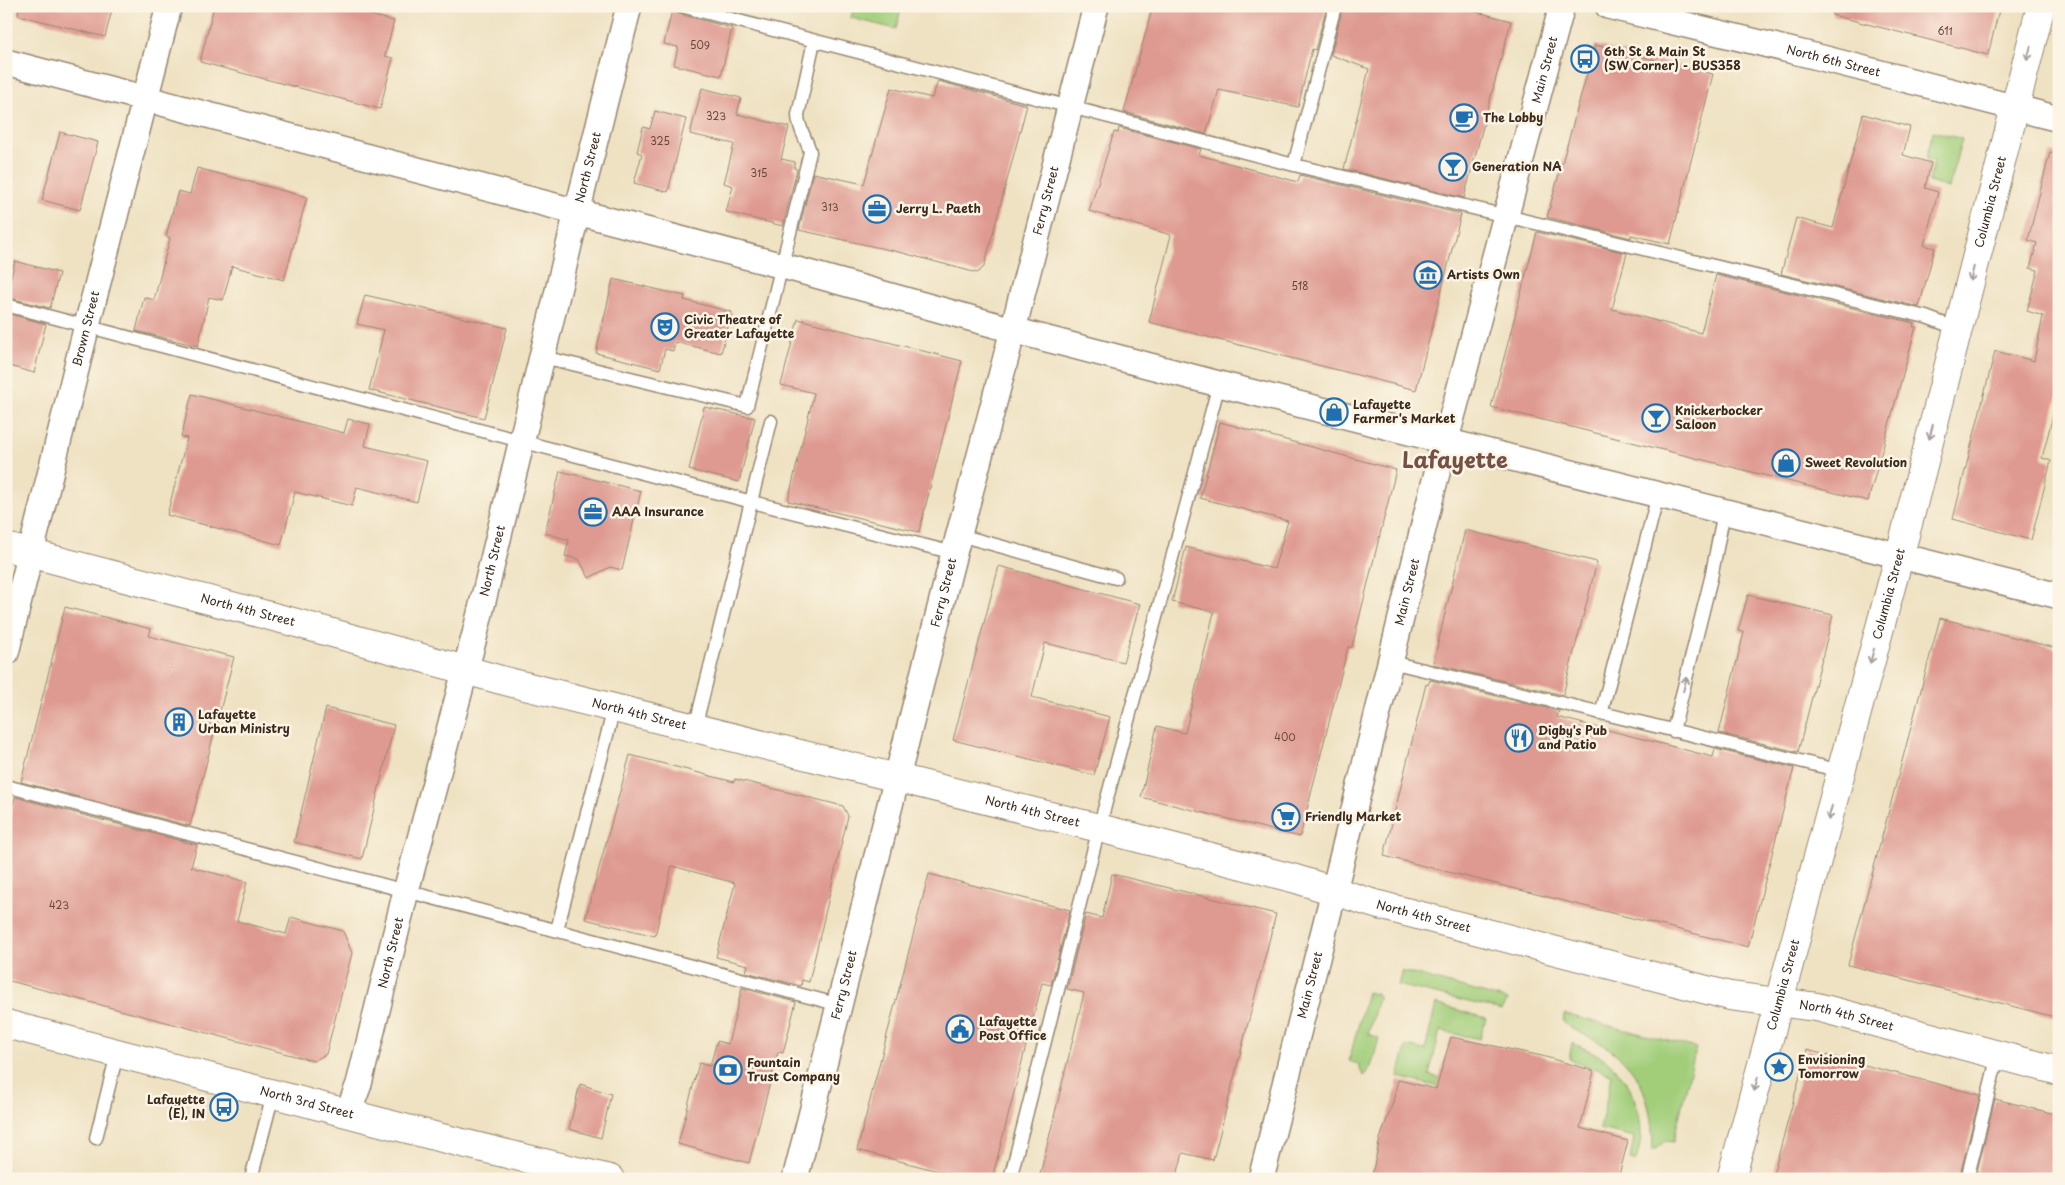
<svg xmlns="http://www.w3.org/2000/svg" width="2065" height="1185" viewBox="0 0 2065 1185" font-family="'Playpen Sans',sans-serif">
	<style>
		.green { fill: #a2ce7a; stroke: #6e7c4c }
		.building { fill: #de9990 }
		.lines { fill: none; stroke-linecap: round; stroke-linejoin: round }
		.lane-casing { stroke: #958670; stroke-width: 15 }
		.street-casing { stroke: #958670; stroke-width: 28 }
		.secondary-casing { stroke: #958670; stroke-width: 30 }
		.primary-casing { stroke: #958670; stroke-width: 30 }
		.lane { stroke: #fff; stroke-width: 12 }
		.street { stroke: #fff; stroke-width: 25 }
		.secondary { stroke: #fff; stroke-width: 28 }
		.primary { stroke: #fff; stroke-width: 28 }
		.oneway { stroke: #a79f9a }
		.labels { text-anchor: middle; stroke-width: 5; stroke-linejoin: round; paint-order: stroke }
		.number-label { font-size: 10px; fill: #64463a }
		.poi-label { font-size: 12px; font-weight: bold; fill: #3b2a1e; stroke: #fcf5e5; text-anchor: start }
		.street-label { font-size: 12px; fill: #3b2a1e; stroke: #fcf5e5 }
		.town-label { font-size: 22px; font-weight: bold; fill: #745146; stroke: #fcf5e5 }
	</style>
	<rect width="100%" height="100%" fill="#fcf5e5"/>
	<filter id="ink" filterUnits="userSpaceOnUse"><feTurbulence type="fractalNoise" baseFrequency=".02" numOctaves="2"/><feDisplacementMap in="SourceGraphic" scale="10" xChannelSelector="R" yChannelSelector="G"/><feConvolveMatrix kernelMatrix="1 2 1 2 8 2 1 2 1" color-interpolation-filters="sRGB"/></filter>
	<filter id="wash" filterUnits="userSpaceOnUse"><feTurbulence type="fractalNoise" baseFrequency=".0096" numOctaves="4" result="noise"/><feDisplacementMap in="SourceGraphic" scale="20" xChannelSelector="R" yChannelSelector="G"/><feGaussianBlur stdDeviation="1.12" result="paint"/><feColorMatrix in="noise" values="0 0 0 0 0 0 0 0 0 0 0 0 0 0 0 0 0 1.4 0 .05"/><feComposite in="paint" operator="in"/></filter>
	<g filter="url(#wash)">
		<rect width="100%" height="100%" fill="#efe2c3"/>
		<path class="green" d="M854 6H902L896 29 851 18Z
			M1933 131 1962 139 1948 188 1929 182 1934 161 1926 159Z
			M1402 971 1508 1000 1502 1010 1398 985Z
			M1367 992 1379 995 1368 1034 1379 1038 1371 1067 1363 1076 1358 1064 1349 1061Z
			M1436 1004 1486 1018 1480 1039 1440 1031 1429 1075 1454 1082 1452 1090 1398 1077 1406 1046 1425 1050Z
			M1564 1014 1696 1048 1673 1142 1665 1141 1653 1151C1652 1103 1644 1069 1600 1043 1588 1035 1574 1032 1563 1022Z
			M1572 1043C1583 1048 1597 1053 1606 1060 1629 1077 1641 1108 1641 1135 1641 1143 1638 1153 1636 1161L1630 1159 1634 1137 1600 1129 1612 1075 1569 1059Z"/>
		<g id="blocks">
			<path class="building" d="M19 6H113L105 37 18 15Z
				M214 6H359L358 12 394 21 385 56 393 58 380 109 200 62Z
				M673 6 675 11 679 14 732 28 721 76 674 65 678 47 664 44Z
				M714 6H737L736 12Z
				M1153 6H1327L1315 50 1312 49 1298 107 1219 90 1206 134 1124 112Z
				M1343 6H1454L1511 21 1464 198 1344 169 1369 69 1331 55Z
				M1833 6H2000L1988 55 1832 15Z
				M1595 45 1713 74 1670 244 1631 235V238L1547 217Z
				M938 81 1027 105 984 267 977 273 903 253 799 230 813 173 864 184 891 88 932 98Z
				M702 88 741 98 737 114 789 127 781 159 795 162 794 168 797 169 783 226 726 212 733 186 724 183 734 144 690 134Z
				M655 111 686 119 668 192 634 183 642 154 637 152 643 127 650 129Z
				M1863 114 1910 127 1903 155 1931 163 1925 188 1938 192 1924 245 1935 248 1919 307 1781 274 1796 218 1833 228Z
				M1119 128 1201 149 1199 155 1298 182 1300 175 1461 214 1416 390 1149 322 1171 235 1089 211 1114 132 1118 133Z
				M60 132 98 142 80 210 42 200Z
				M2050 152 2059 153V392L2042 458 2051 461 2031 540 1953 519 1995 351 2034 361 2043 316 2027 311 2038 270 2030 268 2037 243 2028 240Z
				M197 168 307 197 284 280 232 266 223 300 209 297 198 346 136 331 144 297 154 300 170 238 166 236 178 191 190 194Z
				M1537 232 1627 253 1612 309 1701 333 1716 275 1914 323 1913 327H1916L1868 501 1491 407Z
				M15 261 59 273 50 308 6 297Z
				M613 279 685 296 684 300 732 312 721 353 675 342 673 351 665 349 660 369 596 353Z
				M365 295 507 328 484 418 369 390 384 330 357 324Z
				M6 313 46 324 34 373 6 365Z
				M798 319 962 361 919 532 788 501 814 393 781 385Z
				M192 394 344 433 348 419 370 424 365 446 427 461 417 502 357 487 352 506 295 492 281 545 167 515 187 438 181 437Z
				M704 407 755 418 739 482 689 470Z
				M1220 422 1396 470 1352 647H1348L1300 837 1141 797 1157 726 1185 733 1214 612 1172 602 1186 547 1274 569 1288 521 1200 498Z
				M560 471 641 491 622 570 610 567 589 578 579 559 565 556 569 540 545 533Z
				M1465 530 1597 562 1563 695 1433 664Z
				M999 566 1140 604 1123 662 1045 643 1032 697 1110 717 1094 775 953 740Z
				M1748 595 1833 615 1798 752 1719 733 1744 632 1738 631Z
				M65 607 151 629 149 636 234 657 190 826 21 782Z
				M1940 618 2059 649V1018L1848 965Z
				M1430 680 1559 711 1557 717 1713 757 1715 749 1794 768 1748 947 1384 856 1426 684 1428 685Z
				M326 708 394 725 362 859 294 842Z
				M630 755 734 782 735 779 843 806 848 816 809 982 802 980 801 986 746 972 748 965 716 957 735 883 672 866 655 936 585 919Z
				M15 797 197 845 191 867 247 882 237 921 286 934 291 917 343 931 352 953 326 1054 314 1061 6 980V830Z
				M929 874 1070 910 1051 985 1042 983 992 1179H969L857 1150Z
				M1112 874 1276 914 1213 1160 1183 1153 1176 1179H1039L1084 993 1067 989 1086 914 1102 918Z
				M742 988 796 1002 783 1053 778 1052 749 1163 678 1144 699 1063 710 1066 717 1041 728 1044Z
				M1451 1037 1542 1056 1594 1071 1580 1128 1628 1141 1618 1179H1371L1380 1139 1393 1102 1398 1080 1436 1089Z
				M1807 1050 1980 1095 1959 1179H1772Z
				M580 1084 611 1094 601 1138 569 1129Z
				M1995 1099 2059 1115V1179H1975Z"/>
		</g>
	</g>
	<g filter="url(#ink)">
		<use href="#blocks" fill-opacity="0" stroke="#958670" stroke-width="1"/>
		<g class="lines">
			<g class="lane-casing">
				<path id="lane" d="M681 6 1294 165 1926 317 1958 329
					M1294 165 1335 6
					M6 305 752 502 954 553
					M543 357 747 406 810 152C807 139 798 129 798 115L814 41
					M959 535 1116 578
					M1391 662 1841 771
					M1601 714 1658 495
					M695 728 771 421
					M1673 731 1711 578 1724 512
					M6 786 840 1005
					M557 930 614 708
					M96 1138 117 1054
					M252 1175 273 1094
					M1010 1179 1099 828 1219 384
					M1967 1179 1998 1055"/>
			</g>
			<g class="street-casing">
				<g id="street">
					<path id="s1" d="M1608 6 1818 57 2059 119"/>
					<path d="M6 62 783 266 1013 330 1219 384 2059 596"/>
					<path id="s2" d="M6 653 87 325 169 6"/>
					<path id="s3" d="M348 1113 359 1084 406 891 475 634 577 212 629 6"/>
					<path id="s4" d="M795 1179 954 553 1005 361 1096 6"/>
					<path id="s5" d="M1261 1179 1334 891 1433 488 1562 6"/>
				</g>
			</g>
			<g class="secondary-casing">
				<g id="secondary">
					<path id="s6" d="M6 547 293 622 501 680 1099 828 1296 879 1375 904 1730 996 1817 1007 2059 1071"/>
					<path id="s7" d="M6 1024 438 1137 610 1179"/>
				</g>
			</g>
			<g class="primary-casing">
				<g id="primary">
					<path id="s8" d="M1731 1179 1909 520 2041 6"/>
				</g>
			</g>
			<use href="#lane" class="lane"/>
			<use href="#street" class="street"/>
			<use href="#secondary" class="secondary"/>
			<use href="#primary" class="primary"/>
		</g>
		<defs><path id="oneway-shaft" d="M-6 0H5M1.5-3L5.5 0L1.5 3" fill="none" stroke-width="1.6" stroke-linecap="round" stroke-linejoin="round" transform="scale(1.25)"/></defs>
		<g class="oneway">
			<use href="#oneway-shaft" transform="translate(2029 53) rotate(104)"/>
			<use href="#oneway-shaft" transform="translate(1972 274) rotate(104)"/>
			<use href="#oneway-shaft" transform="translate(1931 432) rotate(104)"/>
			<use href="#oneway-shaft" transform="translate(1872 656) rotate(105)"/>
			<use href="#oneway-shaft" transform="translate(1685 684) rotate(-76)"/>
			<use href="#oneway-shaft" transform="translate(1830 813) rotate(105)"/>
			<use href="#oneway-shaft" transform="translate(1756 1084) rotate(105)"/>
		</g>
	</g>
	<defs>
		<g id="bus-ring" transform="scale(1.4375)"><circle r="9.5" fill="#fcf5e5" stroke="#1f6fb2" stroke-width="1.5"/><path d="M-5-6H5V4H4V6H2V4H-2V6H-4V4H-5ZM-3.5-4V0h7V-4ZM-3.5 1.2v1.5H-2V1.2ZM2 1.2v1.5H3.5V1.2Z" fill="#1f6fb2"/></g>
		<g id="cafe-ring" transform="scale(1.4375)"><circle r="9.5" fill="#fcf5e5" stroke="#1f6fb2" stroke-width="1.5"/><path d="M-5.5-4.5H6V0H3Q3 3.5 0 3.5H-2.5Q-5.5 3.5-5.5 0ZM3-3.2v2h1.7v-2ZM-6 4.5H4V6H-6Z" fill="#1f6fb2"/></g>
		<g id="bar-ring" transform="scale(1.4375)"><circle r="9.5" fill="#fcf5e5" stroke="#1f6fb2" stroke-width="1.5"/><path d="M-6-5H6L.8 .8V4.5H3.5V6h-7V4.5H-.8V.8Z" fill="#1f6fb2"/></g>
		<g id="office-ring" transform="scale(1.4375)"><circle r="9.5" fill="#fcf5e5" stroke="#1f6fb2" stroke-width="1.5"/><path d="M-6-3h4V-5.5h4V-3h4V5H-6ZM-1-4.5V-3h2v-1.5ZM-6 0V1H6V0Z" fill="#1f6fb2"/></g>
		<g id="museum-ring" transform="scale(1.4375)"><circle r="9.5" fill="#fcf5e5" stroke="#1f6fb2" stroke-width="1.5"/><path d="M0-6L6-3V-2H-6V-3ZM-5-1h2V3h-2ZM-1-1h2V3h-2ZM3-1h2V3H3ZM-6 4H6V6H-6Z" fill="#1f6fb2"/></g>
		<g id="theatre-ring" transform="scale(1.4375)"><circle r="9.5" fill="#fcf5e5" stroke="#1f6fb2" stroke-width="1.5"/><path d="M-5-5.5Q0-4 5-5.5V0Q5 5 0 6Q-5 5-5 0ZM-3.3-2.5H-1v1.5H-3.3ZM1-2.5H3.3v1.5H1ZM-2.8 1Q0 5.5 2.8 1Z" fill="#1f6fb2"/></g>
		<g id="shop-ring" transform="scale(1.4375)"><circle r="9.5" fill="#fcf5e5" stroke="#1f6fb2" stroke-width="1.5"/><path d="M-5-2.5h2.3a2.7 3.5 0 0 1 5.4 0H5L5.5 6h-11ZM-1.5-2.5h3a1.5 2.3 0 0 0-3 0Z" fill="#1f6fb2"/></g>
		<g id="building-ring" transform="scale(1.4375)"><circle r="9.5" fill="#fcf5e5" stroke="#1f6fb2" stroke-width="1.5"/><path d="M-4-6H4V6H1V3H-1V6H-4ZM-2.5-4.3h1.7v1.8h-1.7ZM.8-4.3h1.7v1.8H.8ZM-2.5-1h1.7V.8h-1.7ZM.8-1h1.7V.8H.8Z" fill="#1f6fb2"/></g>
		<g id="restaurant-ring" transform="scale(1.4375)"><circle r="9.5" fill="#fcf5e5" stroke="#1f6fb2" stroke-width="1.5"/><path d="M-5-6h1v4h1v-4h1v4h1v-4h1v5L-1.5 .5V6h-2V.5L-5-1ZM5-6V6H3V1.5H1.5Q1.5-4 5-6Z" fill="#1f6fb2"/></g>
		<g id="supermarket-ring" transform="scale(1.4375)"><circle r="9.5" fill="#fcf5e5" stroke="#1f6fb2" stroke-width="1.5"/><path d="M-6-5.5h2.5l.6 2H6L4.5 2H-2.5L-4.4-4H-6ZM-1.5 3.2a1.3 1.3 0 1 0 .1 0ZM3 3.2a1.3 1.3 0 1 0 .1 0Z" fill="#1f6fb2"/></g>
		<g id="civic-ring" transform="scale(1.4375)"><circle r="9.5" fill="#fcf5e5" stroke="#1f6fb2" stroke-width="1.5"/><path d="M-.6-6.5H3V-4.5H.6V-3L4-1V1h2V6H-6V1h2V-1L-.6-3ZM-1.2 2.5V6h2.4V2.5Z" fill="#1f6fb2"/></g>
		<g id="sight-ring" transform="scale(1.4375)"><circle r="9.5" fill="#fcf5e5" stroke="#1f6fb2" stroke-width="1.5"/><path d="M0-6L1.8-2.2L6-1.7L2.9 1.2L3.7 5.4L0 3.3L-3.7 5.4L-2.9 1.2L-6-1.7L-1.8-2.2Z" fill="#1f6fb2"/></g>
		<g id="bank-ring" transform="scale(1.4375)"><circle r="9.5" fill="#fcf5e5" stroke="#1f6fb2" stroke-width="1.5"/><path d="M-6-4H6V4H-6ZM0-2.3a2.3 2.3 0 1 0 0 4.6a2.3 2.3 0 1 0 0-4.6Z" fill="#1f6fb2"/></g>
	</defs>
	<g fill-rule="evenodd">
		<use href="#bus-ring" x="1585" y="59"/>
		<use href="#cafe-ring" x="1464" y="118"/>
		<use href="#bar-ring" x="1453" y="167"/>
		<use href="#office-ring" x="877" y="209"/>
		<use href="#museum-ring" x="1428" y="275"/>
		<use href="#theatre-ring" x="665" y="327"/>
		<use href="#shop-ring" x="1334" y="412"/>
		<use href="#bar-ring" x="1656" y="418"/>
		<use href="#shop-ring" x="1786" y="463"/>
		<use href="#office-ring" x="593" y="512"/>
		<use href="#building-ring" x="179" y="722"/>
		<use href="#restaurant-ring" x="1519" y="738"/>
		<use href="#supermarket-ring" x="1286" y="817"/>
		<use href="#civic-ring" x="960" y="1029"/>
		<use href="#sight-ring" x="1779" y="1067"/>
		<use href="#bank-ring" x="728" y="1070"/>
		<use href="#bus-ring" x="224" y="1107"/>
	</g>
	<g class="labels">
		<g class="number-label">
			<text x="1945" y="35">611</text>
			<text x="700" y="49">509</text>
			<text x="716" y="120">323</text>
			<text x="660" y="145">325</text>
			<text x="759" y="177">315</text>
			<text x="830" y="211">313</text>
			<text x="1300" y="290">518</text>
			<text x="1285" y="741">400</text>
			<text x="59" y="909">423</text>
		</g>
		<g class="poi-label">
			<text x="1604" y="56">6th St &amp; Main St<tspan x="1604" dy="14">(SW Corner) - BUS358</tspan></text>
			<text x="1483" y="122">The Lobby</text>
			<text x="1472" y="171">Generation NA</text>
			<text x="896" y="213">Jerry L. Paeth</text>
			<text x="1447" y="279">Artists Own</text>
			<text x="684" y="324">Civic Theatre of<tspan x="684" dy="14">Greater Lafayette</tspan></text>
			<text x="1353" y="409">Lafayette<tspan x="1353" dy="14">Farmer's Market</tspan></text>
			<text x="1675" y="415">Knickerbocker<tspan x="1675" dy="14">Saloon</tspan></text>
			<text x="1805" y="467">Sweet Revolution</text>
			<text x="612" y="516">AAA Insurance</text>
			<text x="198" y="719">Lafayette<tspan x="198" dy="14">Urban Ministry</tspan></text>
			<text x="1538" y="735">Digby's Pub<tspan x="1538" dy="14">and Patio</tspan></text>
			<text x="1305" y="821">Friendly Market</text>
			<text x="979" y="1026">Lafayette<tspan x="979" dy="14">Post Office</tspan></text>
			<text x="1798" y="1064">Envisioning<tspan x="1798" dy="14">Tomorrow</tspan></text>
			<text x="747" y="1067">Fountain<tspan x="747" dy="14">Trust Company</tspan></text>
			<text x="205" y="1104" text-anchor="end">Lafayette<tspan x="205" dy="14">(E), IN</tspan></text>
		</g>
		<g class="street-label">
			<text dy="4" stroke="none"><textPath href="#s1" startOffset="232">North 6th Street</textPath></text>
			<text dy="4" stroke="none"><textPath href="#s5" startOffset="1145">Main Street</textPath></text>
			<text dy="4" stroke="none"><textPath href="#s3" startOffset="976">North Street</textPath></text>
			<text dy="4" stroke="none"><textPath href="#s4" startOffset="1010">Ferry Street</textPath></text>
			<text dy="4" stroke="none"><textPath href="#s8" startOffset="1011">Columbia Street</textPath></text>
			<text dy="4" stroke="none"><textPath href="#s2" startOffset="334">Brown Street</textPath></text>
			<text dy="4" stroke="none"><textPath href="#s3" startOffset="571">North Street</textPath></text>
			<text dy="4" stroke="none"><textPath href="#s4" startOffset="605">Ferry Street</textPath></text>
			<text dy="4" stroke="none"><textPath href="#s5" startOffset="605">Main Street</textPath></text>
			<text dy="4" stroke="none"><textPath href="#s8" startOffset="606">Columbia Street</textPath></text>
			<text dy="4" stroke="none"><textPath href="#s6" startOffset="250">North 4th Street</textPath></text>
			<text dy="4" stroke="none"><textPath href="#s6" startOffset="655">North 4th Street</textPath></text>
			<text dy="4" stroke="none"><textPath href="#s6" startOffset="1060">North 4th Street</textPath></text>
			<text dy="4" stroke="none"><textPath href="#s6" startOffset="1465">North 4th Street</textPath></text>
			<text dy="4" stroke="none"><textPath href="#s3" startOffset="166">North Street</textPath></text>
			<text dy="4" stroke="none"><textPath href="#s8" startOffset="201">Columbia Street</textPath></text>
			<text dy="4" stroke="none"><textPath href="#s4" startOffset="200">Ferry Street</textPath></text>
			<text dy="4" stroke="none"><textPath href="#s5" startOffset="200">Main Street</textPath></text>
			<text dy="4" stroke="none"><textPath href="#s6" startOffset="1900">North 4th Street</textPath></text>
			<text dy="4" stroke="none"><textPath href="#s7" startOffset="311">North 3rd Street</textPath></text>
		</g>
		<g class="town-label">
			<text x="1455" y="468">Lafayette</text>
		</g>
	</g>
	<rect width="2065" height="1185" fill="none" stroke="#fcf5e5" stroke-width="25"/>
</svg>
